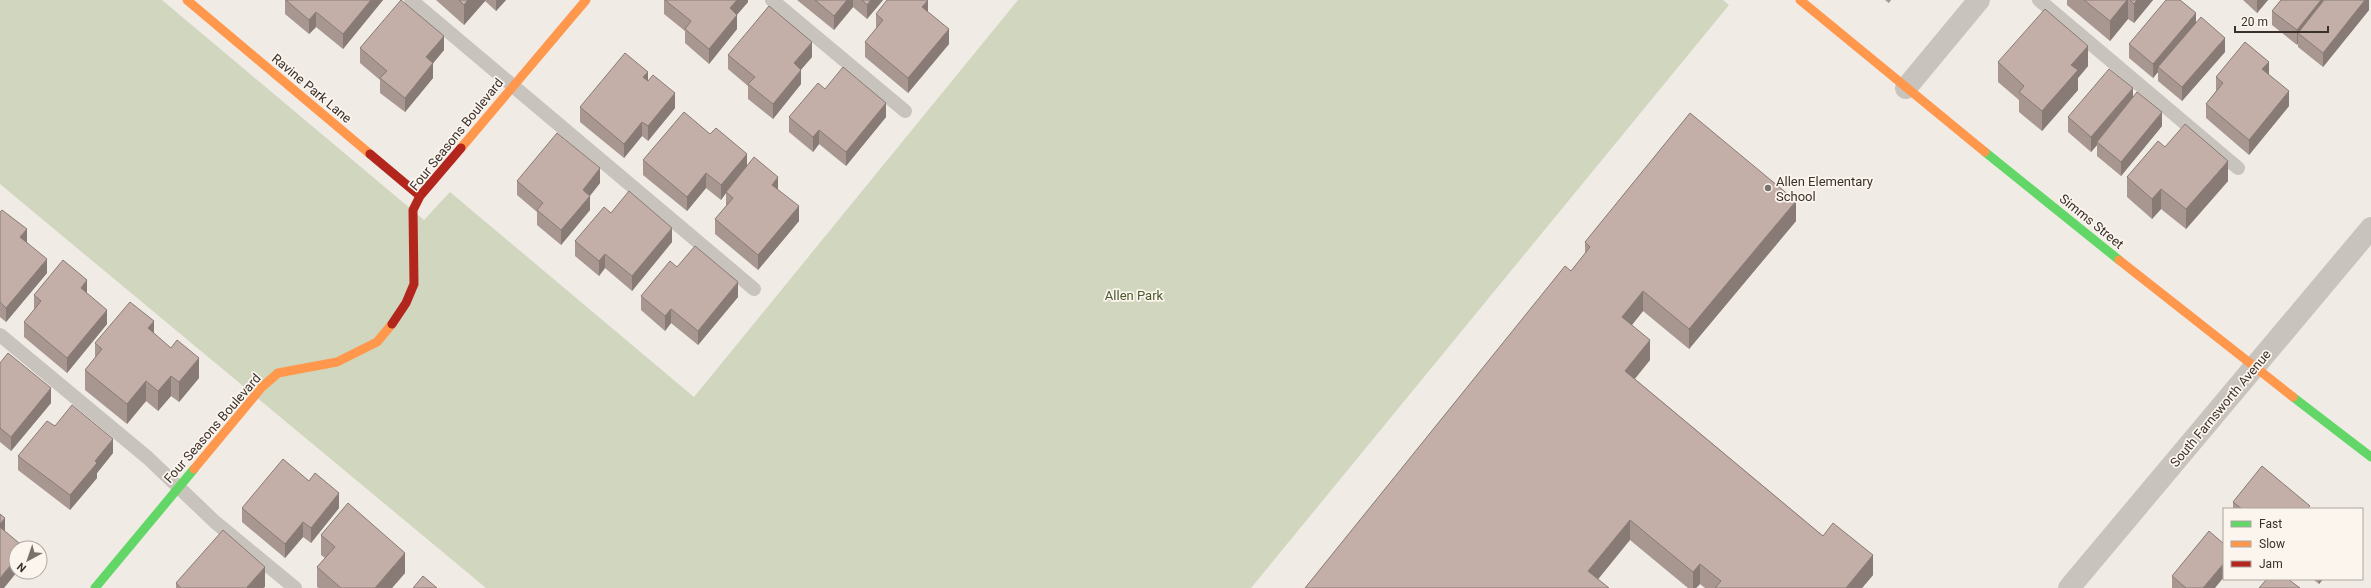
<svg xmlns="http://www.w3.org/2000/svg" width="2371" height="588" viewBox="0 0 2371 588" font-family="Roboto,sans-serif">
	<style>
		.green { fill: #d1d6bf }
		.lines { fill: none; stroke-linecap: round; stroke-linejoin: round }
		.lane { stroke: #c9c3be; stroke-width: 14 }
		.street { stroke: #c9c3be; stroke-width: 22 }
		.fast { stroke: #63d668; stroke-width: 9 }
		.slow { stroke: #ff974d; stroke-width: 9 }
		.jam { stroke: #b3261e; stroke-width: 9 }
		.wall { fill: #a89690 }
		.shaded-wall { fill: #887a75 }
		.building { fill: #c3afa7; stroke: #887a75 }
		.poi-dot { fill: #7a716c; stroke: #fbf5ee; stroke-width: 1.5 }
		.labels { text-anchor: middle; stroke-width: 3.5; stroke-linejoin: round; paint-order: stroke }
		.street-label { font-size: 13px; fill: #3b302b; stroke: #fbf5ee }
		.poi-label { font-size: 13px; fill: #3b302b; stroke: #fbf5ee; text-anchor: start }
		.park-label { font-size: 13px; fill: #4a5a2e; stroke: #fbf5ee }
	</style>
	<rect width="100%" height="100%" fill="#f0ebe5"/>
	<path class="green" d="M0 0H162L424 220 450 192 694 397 1018 0H1723L1729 5 1251 588H486L0 184Z"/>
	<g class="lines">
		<path class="lane" d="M411 0 754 289
			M772 0 905 111
			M2039 0 2238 168
			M0 335 148 458 215 522 295 588"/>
		<path class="street" d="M1906 88 1979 0
			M2069 588 2371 228"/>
		<path class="fast" d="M1985 152 2119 260
			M2293 397 2371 457
			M95 588 194 469"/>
		<path class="slow" d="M187 0 370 154
			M1800 0 1985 152
			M461 148 586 0
			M2119 260 2293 397
			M194 469 262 387 278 373 337 362 377 342 392 324"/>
		<path class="jam" d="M370 154 420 196
			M392 324 406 303 414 284 413 210 420 196 461 148"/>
	</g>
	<path class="wall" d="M285 0H383L343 49 316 27 309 34 285 14Z
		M436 0H506L496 11 485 1 464 25Z
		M664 0H748V2L737 14V29L709 64 685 43V31L664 14Z
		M797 0H883L867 19 853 7 834 30Z
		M1885 0H1891L1889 3Z
		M2067 0H2153L2134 23 2128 19 2110 41 2067 5Z
		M2243 0H2268L2257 13Z
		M2281 0H2369V10L2323 67 2298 47V43L2297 45 2272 25V11Z
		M928 13 949 44 908 93 865 57V42L876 29V14Z
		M2196 23 2225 52 2182 101 2158 81V72L2153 78 2129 58V44Z
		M360 48 444 50 433 63V78L405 112 380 93V80L360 63Z
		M728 55 812 57 801 69V84L773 119 748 99V86L728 69Z
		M1998 62 2088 66 2078 78V90L2042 131 2019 112V100L1998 82Z
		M2269 75 2289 106 2249 155 2206 118V104L2216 91V77Z
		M648 81 675 108 648 141 642 136 624 158 580 122V107Z
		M825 89 886 117 846 166 819 144 813 152 789 132V117Z
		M2133 97 2162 126 2121 176 2097 156V145L2091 152 2068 132V117Z
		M2165 147 2228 181 2186 229 2161 209 2152 219 2127 197V177Z
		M643 160 747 167 778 190 799 221 758 270 715 234V219L726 206V193L721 200 706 188 687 211 643 175Z
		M517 181 600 183 590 196V210L561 245 537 225V212L517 195Z
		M0 212 27 242 47 273 6 322 0 317Z
		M611 213 672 242 632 291 605 268 599 276 575 256V241Z
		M1796 221 1689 349 1643 311 1632 325 1650 360 1635 379 1823 536 1873 575 1862 588H1705L1700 584 1696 588H1688L1630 540 1305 588 1571 271 1585 254V242Z
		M677 267 738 297 698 345 671 323 665 331 641 310V296Z
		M87 293 107 324 67 373 24 337V322L34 310V295Z
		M154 334 199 378 179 402 171 396 158 411 146 401 127 424 85 390V370L95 358V343Z
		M0 363 51 403 11 451 0 442Z
		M55 426 113 453 97 473V478L70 510 18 470V456Z
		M2233 502 2310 509H2233Z
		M242 508H339L311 543 303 537 285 558 242 522Z
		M321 535 405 573 392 588H319L317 587V567L325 558 321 555Z
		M2172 576 2215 588H2172Z
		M2313 579H2323L2319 584Z
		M176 583 265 587 263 588H176Z"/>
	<path class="shaded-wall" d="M371 0H383L343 49V34Z
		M468 0H485V1L464 25V5Z
		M496 0H506L496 11Z
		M737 0H748V2L730 23V8Z
		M847 0H853V7L834 30V16Z
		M871 0H883L867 19V5Z
		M928 0V14L922 7Z
		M2127 0H2128V19L2110 41V21Z
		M2137 0H2153L2134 23V4Z
		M2257 0H2268L2257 13Z
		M2321 0H2323V12L2298 33V43L2297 45V30Z
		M2365 0H2369V10L2323 67V53Z
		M316 12V27L309 34V20Z
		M2196 13V28L2158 67V72L2153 78V64Z
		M737 15V29L709 64V49Z
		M949 29V44L908 93V78Z
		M444 36V50L426 72V57Z
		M2225 38V52L2182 101V87Z
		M812 42V57L794 78V63Z
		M2088 46V66L2078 78V90L2042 131V111L2071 65Z
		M2269 62V76L2262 69Z
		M433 63V78L405 112V98Z
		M801 70V84L773 119V104Z
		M648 72V86L643 77Z
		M2133 88V103L2097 142V145L2091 152V137Z
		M2289 91V106L2249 155V140Z
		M675 93V108L648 141V126Z
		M886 103V117L846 166V152Z
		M2162 112V126L2121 176V162Z
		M642 122V136L624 158V144Z
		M819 130V144L813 152V137Z
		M747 154V168L726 192V193L721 200V185Z
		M2228 161V181L2186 229V209Z
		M600 168V183L583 204V190Z
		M706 173V188L687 211V197Z
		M778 177V192L772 185Z
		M2161 189V209L2152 219V199Z
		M590 196V210L561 245V230Z
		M1796 201V221L1689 349V329Z
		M799 206V221L758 270V255Z
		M672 228V242L632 291V276Z
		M27 229V244L20 237Z
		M605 254V268L599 276V261Z
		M47 259V273L6 322V308Z
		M87 280V295L81 288Z
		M738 282V297L698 345V331Z
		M1643 291V311L1622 337V317Z
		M671 309V323L665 331V316Z
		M107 310V324L67 373V358Z
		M154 321V341L148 328Z
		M1650 340V360L1625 390V371Z
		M199 358V378L179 402V382Z
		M171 376V396L158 411V391Z
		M146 381V401L127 424V404Z
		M51 388V403L11 451V437Z
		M113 439V453L97 473V478L70 510V495L95 461Z
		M339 493V508L311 543V528Z
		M5 518V533L0 539V524Z
		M1630 520V540L1591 588 1588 571Z
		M303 522V537L285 558V544Z
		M405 553V573L392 588H375Z
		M1873 555V575L1862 588H1846Z
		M16 559V572H17L4 588H0V578Z
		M2224 563V577L2215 588H2203Z
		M1700 564V584L1696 588H1693V572Z
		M265 567V587L263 588H247V587Z
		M2319 579H2323L2319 584Z"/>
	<path class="building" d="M286 0H371L343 34 316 12 309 20Z
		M401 0 444 36 426 57 433 63 405 98 380 78 387 71 360 48Z
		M459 0H468L464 5Z
		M665 0H737L730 8 737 15 709 49 685 29 691 21Z
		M815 0H847L834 16Z
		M862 0H871L867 5Z
		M887 0H928L922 7 949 29 908 78 865 42 883 20 876 14Z
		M2084 0H2127L2110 21Z
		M2130 0H2137L2134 4Z
		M2166 0H2180L2196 13 2153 64 2129 44Z
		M2281 0H2321L2297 30 2272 11Z
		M2324 0H2365L2323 53 2298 33Z
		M769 6 812 42 794 63 801 70 773 104 748 84 755 77 728 55Z
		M2045 9 2088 46 2071 65 2078 70 2042 111 2019 92 2024 86 1998 62Z
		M2201 17 2225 38 2182 87 2158 67Z
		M2245 42 2269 62 2262 69 2289 91 2249 140 2206 104 2223 83 2216 77Z
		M625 53 648 72 643 77 648 81 653 75 675 93 648 126 642 122 624 144 580 107Z
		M843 67 886 103 846 152 819 130 813 137 789 117 818 83 825 89Z
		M2109 69 2133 88 2091 137 2068 117Z
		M2137 92 2162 112 2121 162 2097 142Z
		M684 112 710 134 716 128 747 154 721 185 706 173 687 197 643 160Z
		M1690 113 1796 201 1689 329 1643 291 1622 317 1650 340 1625 371 1823 536 1833 523 1873 555 1846 588H1715L1721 581 1700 564 1693 572 1630 520 1588 571 1609 588H1305L1565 266 1571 271 1590 247 1585 242Z
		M2185 124 2228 161 2186 209 2161 189 2152 199 2127 177 2158 141 2165 147Z
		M557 133 600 168 583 190 590 196 561 230 537 210 543 203 517 181Z
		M754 157 778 177 772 185 799 206 758 255 715 219 733 198 726 192Z
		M629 191 672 228 632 276 605 254 599 261 575 241 604 207 611 213Z
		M2 210 27 229 20 237 47 259 6 308 0 302V212Z
		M695 246 738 282 698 331 671 309 665 316 641 296 670 261 677 267Z
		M63 260 87 280 81 288 107 310 67 358 24 322 41 301 34 295Z
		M130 302 154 321 148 328 171 348 177 340 199 358 179 382 171 376 158 391 146 381 127 404 85 370 102 349 95 343Z
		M8 353 51 388 11 437 0 428V363Z
		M72 405 113 439 95 461 97 463 70 495 18 456 47 421 55 426Z
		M283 459 309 481 315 473 339 493 311 528 303 522 285 544 242 508Z
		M2262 466 2310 506 2307 509H2242L2233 502Z
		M348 503 405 553 375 588H341L317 567 335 547 321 535Z
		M0 514 5 518 0 524Z
		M0 527 25 548H16V559L0 578Z
		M223 530 265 567 247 587 248 588H181L176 583Z
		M2209 531 2224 544V563L2203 588H2186L2172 576Z
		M423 576 437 588H413Z
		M2267 579H2288L2300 588H2259Z"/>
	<circle class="poi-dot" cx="1768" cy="188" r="4"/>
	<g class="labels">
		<g class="street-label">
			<text transform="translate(312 88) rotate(40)" y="5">Ravine Park Lane</text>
			<text transform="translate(456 134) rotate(-51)" y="5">Four Seasons Boulevard</text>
			<text transform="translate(2092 221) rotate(39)" y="5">Simms Street</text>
			<text transform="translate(2220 408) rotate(-50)" y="5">South Farnsworth Avenue</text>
			<text transform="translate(212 428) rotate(-49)" y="5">Four Seasons Boulevard</text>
		</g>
		<g class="poi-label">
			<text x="1776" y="186">Allen Elementary<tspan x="1776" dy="15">School</tspan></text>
		</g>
		<g class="park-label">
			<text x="1134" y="300">Allen Park</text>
		</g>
	</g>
	<rect x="2223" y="508" width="140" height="72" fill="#fbf5ee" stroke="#aea6a0"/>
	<rect x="2231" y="521" width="20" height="6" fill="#63d668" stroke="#aea6a0"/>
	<text x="2259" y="528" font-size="12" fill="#3b302b">Fast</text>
	<rect x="2231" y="541" width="20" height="6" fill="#ff974d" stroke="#aea6a0"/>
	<text x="2259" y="548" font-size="12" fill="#3b302b">Slow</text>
	<rect x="2231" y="561" width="20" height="6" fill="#b3261e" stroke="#aea6a0"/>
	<text x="2259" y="568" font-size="12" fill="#3b302b">Jam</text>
	<g transform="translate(28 560) rotate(220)"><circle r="19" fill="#fbf5ee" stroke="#aea6a0"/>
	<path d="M0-3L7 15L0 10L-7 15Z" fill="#7a716c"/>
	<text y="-6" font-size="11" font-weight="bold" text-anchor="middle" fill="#3b302b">N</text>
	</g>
	<path d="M2235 26v6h93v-6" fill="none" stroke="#3b302b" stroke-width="2"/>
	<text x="2241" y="26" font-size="12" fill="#3b302b" stroke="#fbf5ee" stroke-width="3" paint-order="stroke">20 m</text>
</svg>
